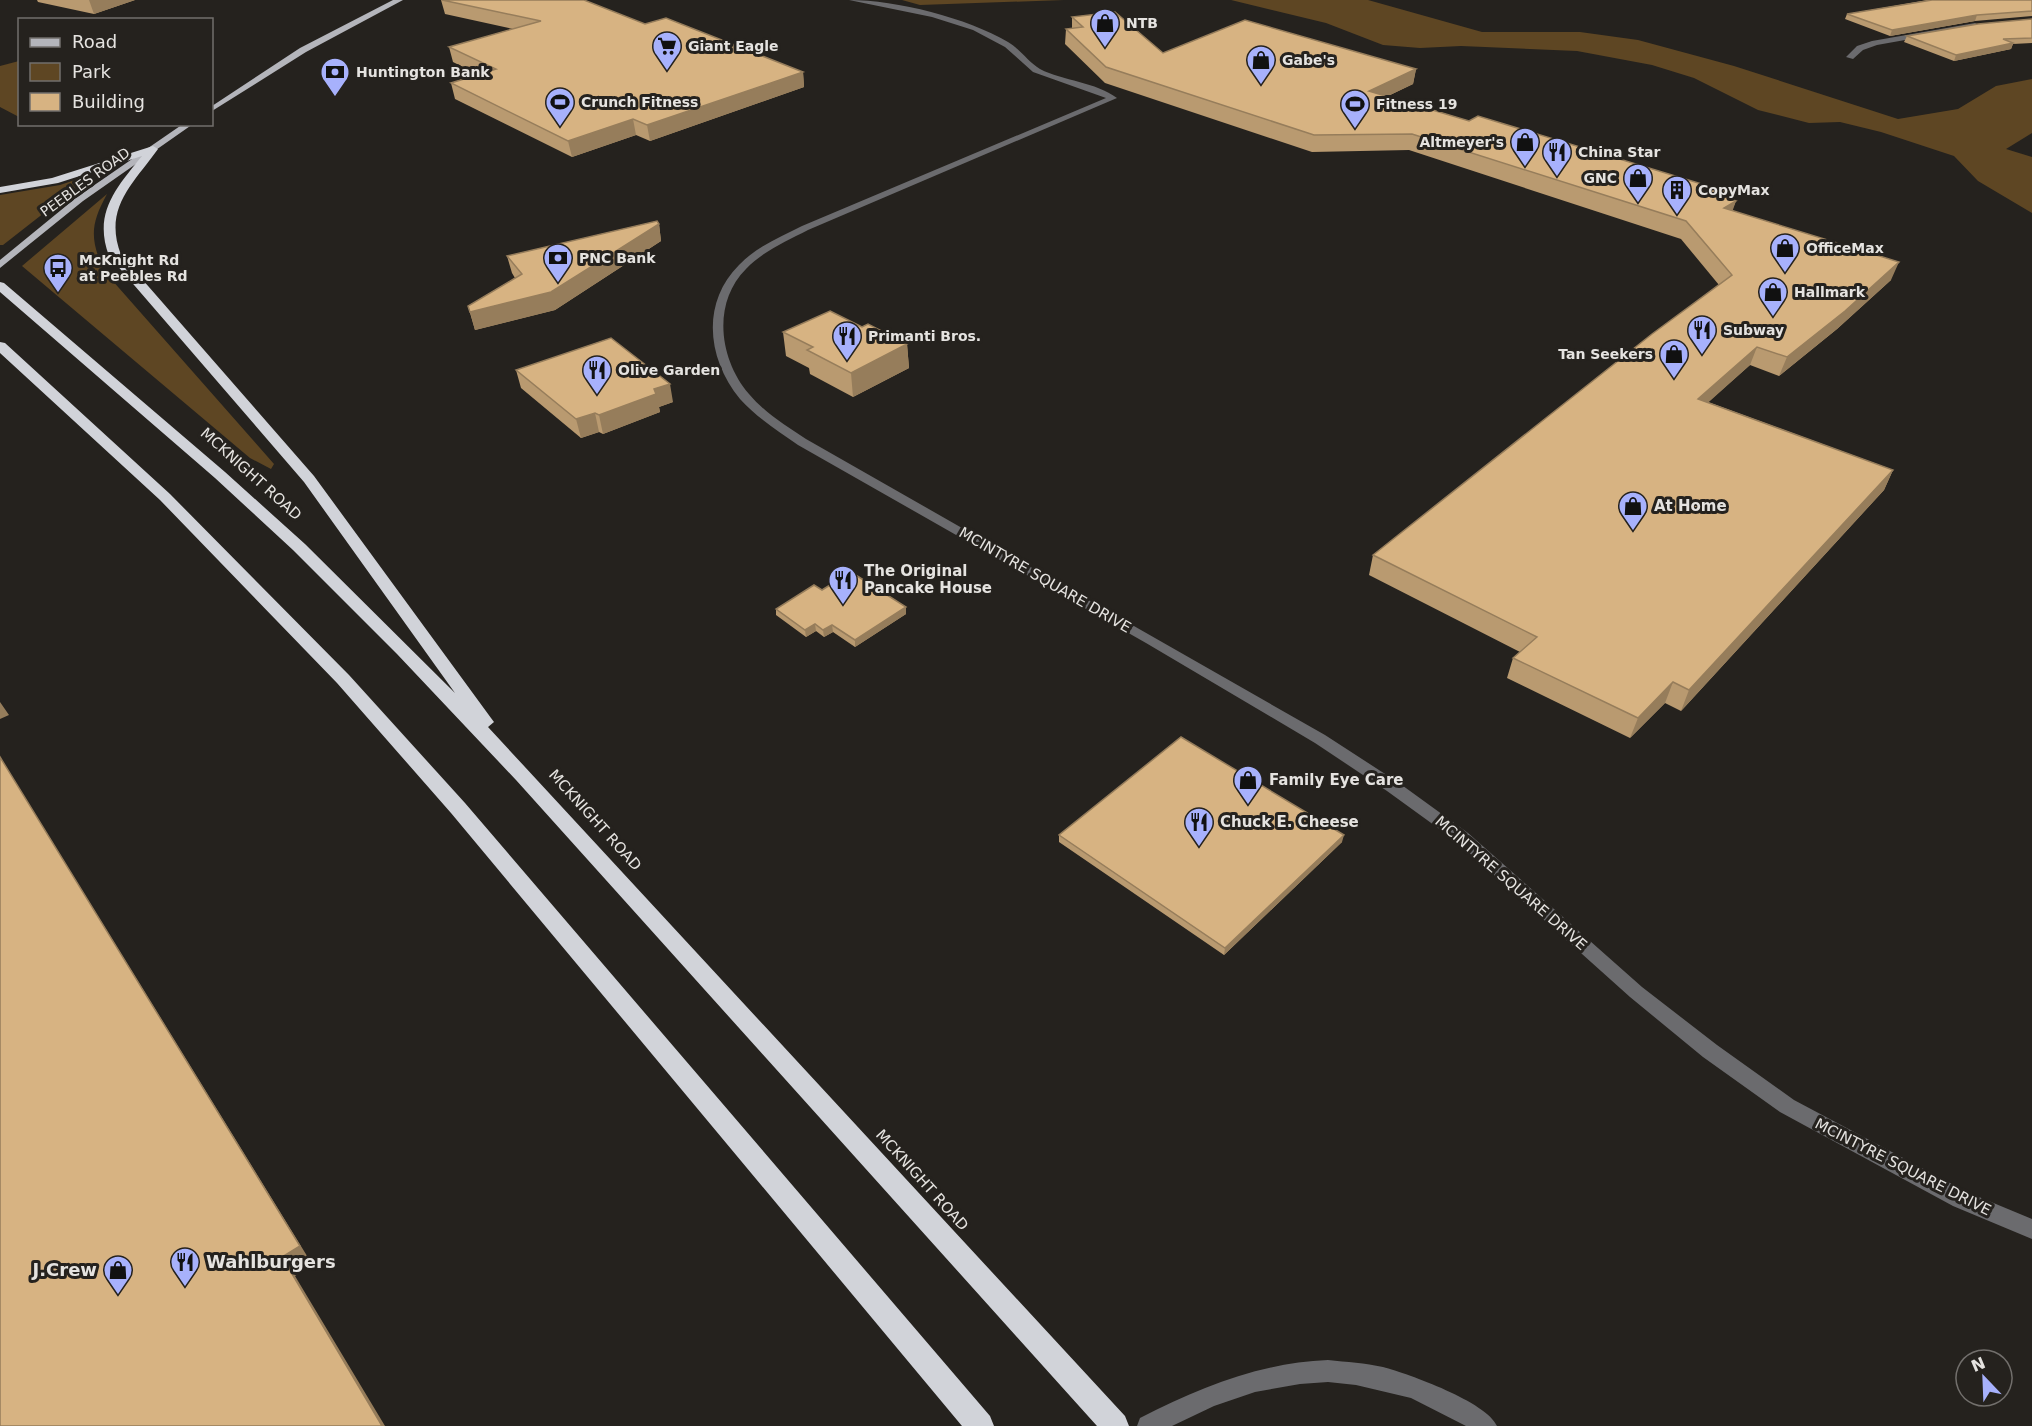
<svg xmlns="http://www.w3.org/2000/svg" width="2032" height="1426" viewBox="0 0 2032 1426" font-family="'DejaVu Sans',sans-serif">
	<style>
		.green { fill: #5e4623 }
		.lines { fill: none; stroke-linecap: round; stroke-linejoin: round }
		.minor { fill: #6b6b6e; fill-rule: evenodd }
		.major { fill: #b4b5bb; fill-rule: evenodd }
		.highway { fill: #d1d3d9; fill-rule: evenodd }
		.wall { fill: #b99a70 }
		.shaded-wall { fill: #967d5b }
		.building { fill: #d7b382; stroke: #967d5b; stroke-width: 1.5 }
		.labels { text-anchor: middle; stroke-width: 6; stroke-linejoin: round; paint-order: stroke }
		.far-poi-label { font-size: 14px; font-weight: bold; fill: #e5e3e0; stroke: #25221e; text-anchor: start }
		.far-street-label { font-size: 14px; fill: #e5e3e0; stroke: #25221e }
		.street-label { font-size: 15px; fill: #e5e3e0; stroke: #25221e }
		.poi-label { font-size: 15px; font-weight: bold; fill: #e5e3e0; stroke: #25221e; text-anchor: start }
		.near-poi-label { font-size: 18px; font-weight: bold; fill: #e5e3e0; stroke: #25221e; text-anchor: start }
	</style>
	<rect width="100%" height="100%" fill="#25221e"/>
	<path class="green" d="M902 0H1064L920 5Z
		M1231 0H1368L1482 32H1580L1638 40 1734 66 1898 119 1958 109 1996 86 2032 79V133L2006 149 2032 157V213L1978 181 1954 156 1881 132 1840 122 1809 123 1758 110 1694 78 1652 65 1577 51 1461 46 1420 48 1383 45 1326 23Z
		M19 61H20L19 117 0 107V66Z
		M84 177H90L3 245H0V195L60 185Z
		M107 194C90 225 90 239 104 271L274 464 271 469 250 458 22 266Z"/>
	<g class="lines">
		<path class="minor" d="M849 0C897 0 967 18 1008 42 1020 49 1028 62 1040 69 1063 81 1096 82 1117 98L808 230C787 241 763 251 746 269 712 303 719 359 749 394 765 413 786 426 806 439L1325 735 1399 783 1468 833 1642 987 1717 1045 1794 1100 1967 1192 2032 1219V1239L1953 1206 1780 1112 1703 1057 1630 997 1456 841 1387 791 1315 743 1146 643 798 445C778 431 756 417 740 399 707 359 701 303 739 265 756 247 780 237 802 226L1106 98 1033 72 1005 47 973 30 932 17Z
			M1975 23 1979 25 1978 27 1877 45 1863 50 1853 59 1846 57 1857 46 1872 41Z
			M1328 1360C1347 1362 1365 1363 1383 1367 1409 1374 1487 1402 1497 1426H1466L1411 1398 1356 1385 1328 1382 1300 1384 1255 1392 1214 1406 1172 1426H1137L1140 1418C1201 1387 1259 1363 1328 1360Z"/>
		<path class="major" d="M393 0H403L306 52 212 111V106L300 48Z
			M183 124H193L83 201 0 268V260L77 197Z"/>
		<path class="highway" d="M153 146 158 149C133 184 103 208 121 255L314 476 491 718 494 722 488 727 1125 1416 1129 1426H1097L516 780 397 654 293 550 215 478 0 292V282L4 283 225 472 305 544 455 693 304 482 109 256C93 213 116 188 142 156L58 183 0 193V187L52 178Z
			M0 342 5 343 170 494 349 675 465 803 990 1416 994 1426H962L451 813 337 683 160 500 0 353Z"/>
	</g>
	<path class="wall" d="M37 0H135L94 14 38 2Z
		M441 0 645 24 803 72 804 87 650 141 636 135 572 157 455 99 451 83 479 75 453 62 449 47 513 29 445 14Z
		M1928 0H2032V16L1975 21 1890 36 1845 19 1847 14Z
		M1072 17 1163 53 1416 69 1413 84 1388 96 1469 121 1728 192 1726 198 1736 201 1732 210 1891 280 1837 329 1779 376 1750 365 1708 402 1893 470 1884 490 1681 711 1665 703 1630 738 1507 678 1513 658 1520 652 1369 575 1373 555 1719 285 1681 239 1409 150 1312 152 1105 83 1065 44 1066 29H1072Z
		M2032 19V43L2013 44 2011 49 1954 61 1904 42 1907 36Z
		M659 224 661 241 555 310 475 330 468 306 515 278 512 273 507 256Z
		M862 327 907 344 909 368 853 397 810 374 809 368 786 356 783 332Z
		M516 370 673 402 659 407 660 412 603 434 599 432 581 438 521 388Z
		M822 590 906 614 855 647 833 632 824 637 816 631 806 637 776 615V609Z
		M1059 835 1342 842 1224 955 1059 842Z"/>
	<path class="shaded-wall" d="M89 0H135L94 14Z
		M1977 15 1975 21 1890 36 1892 30Z
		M2013 43 2011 49 1954 61 1956 55Z
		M1416 69 1413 84 1367 106 1369 91Z
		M803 72 804 87 650 141 647 125Z
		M633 119 636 135 572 157 568 141Z
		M1736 201 1730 218 1724 208Z
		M659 224 661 241 555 310 475 330 470 312Z
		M1899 262 1891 280 1837 329 1779 376 1787 357Z
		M907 344 909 368 853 397 851 373Z
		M1757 347 1750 365 1691 418 1698 399Z
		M670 384 673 402 659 407 660 412 603 434 599 415 654 389Z
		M595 413 599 432 581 438 576 419Z
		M1893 470 1884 490 1681 711 1689 690Z
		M906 607V614L855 647V640Z
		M815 624 816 631 806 637 805 630Z
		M832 625 833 632 824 637 823 630Z
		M1673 682 1665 703 1630 738 1638 718Z
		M0 702 9 715 0 719Z
		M0 757 312 1264 295 1276 385 1426H382L282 1257Z
		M1344 835 1342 842 1224 955 1225 948Z"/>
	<path class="building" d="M442 0H584L645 24 666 18 803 72 647 125 633 119 568 141 451 83 496 69 449 47 541 21Z
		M1932 0H2032V11L1977 15 1892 30 1847 14Z
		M1115 12 1163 53 1245 20 1416 69 1369 91 1469 121 1478 116 1728 192 1722 196 1736 201 1724 208 1899 262 1845 311 1787 357 1757 347 1698 399 1893 470 1689 690 1673 682 1638 718 1513 658 1537 637 1373 555 1652 334 1732 275 1686 221 1412 134 1314 135 1106 67 1066 29 1083 27 1072 17Z
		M2032 19V38L2003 39 2013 43 1956 55 1907 36 1978 24Z
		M657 221 659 224 551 292 470 312 468 306 522 274 507 256Z
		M830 311 862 327 868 324 907 344 851 373 807 350 813 347 783 332Z
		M611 338 670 384 654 389 656 394 599 415 595 413 576 419 516 370Z
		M851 572 906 607 855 640 832 625 823 630 815 624 805 630 776 609 814 585 822 590Z
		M1181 737 1344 835 1225 948 1059 835Z
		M0 757 300 1246 282 1257 382 1426H0Z"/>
	<defs>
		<g id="shop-pin" transform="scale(1.5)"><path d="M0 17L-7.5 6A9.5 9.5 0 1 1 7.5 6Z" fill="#a7b1fc" stroke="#25221e"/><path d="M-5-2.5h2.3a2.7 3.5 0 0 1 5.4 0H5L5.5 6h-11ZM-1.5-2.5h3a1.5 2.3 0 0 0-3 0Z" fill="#111"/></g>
		<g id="supermarket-pin" transform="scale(1.5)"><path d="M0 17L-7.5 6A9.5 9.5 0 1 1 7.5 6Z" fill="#a7b1fc" stroke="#25221e"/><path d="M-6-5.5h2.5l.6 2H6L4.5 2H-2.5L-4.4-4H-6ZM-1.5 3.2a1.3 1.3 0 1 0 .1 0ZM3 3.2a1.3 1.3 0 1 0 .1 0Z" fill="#111"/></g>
		<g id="bank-pin" transform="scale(1.5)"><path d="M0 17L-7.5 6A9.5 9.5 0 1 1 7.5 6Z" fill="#a7b1fc" stroke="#25221e"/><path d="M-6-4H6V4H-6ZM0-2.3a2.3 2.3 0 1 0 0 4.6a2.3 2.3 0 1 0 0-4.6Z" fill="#111"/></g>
		<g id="stadium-pin" transform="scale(1.5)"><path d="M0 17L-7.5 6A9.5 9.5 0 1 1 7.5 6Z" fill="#a7b1fc" stroke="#25221e"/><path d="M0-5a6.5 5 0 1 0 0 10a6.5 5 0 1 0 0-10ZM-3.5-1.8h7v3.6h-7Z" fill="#111"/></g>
		<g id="restaurant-pin" transform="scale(1.5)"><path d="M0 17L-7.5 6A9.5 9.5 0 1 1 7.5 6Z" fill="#a7b1fc" stroke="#25221e"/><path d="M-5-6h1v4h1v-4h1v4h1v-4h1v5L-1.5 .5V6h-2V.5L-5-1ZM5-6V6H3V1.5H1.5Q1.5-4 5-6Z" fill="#111"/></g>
		<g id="building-pin" transform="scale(1.5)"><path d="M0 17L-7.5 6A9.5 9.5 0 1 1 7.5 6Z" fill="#a7b1fc" stroke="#25221e"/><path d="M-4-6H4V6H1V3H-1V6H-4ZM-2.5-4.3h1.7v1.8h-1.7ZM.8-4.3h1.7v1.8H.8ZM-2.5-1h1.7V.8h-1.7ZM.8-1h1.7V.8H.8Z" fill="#111"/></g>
		<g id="bus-pin" transform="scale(1.5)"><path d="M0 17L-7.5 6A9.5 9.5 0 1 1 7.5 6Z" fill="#a7b1fc" stroke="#25221e"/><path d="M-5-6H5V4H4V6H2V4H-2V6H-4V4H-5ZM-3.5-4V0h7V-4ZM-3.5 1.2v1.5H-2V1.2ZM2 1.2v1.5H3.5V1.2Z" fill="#111"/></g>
	</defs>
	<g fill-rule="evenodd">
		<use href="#shop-pin" x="1105" y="23"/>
		<use href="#supermarket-pin" x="667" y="46"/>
		<use href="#shop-pin" x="1261" y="60"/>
		<use href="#bank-pin" x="335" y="72"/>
		<use href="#stadium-pin" x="560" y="102"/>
		<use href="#stadium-pin" x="1355" y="104"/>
		<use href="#shop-pin" x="1525" y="142"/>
		<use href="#restaurant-pin" x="1557" y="152"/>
		<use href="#shop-pin" x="1638" y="178"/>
		<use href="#building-pin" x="1677" y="190"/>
		<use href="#shop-pin" x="1785" y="248"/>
		<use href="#bank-pin" x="558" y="258"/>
		<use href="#bus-pin" x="58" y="268"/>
		<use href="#shop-pin" x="1773" y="292"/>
		<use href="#restaurant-pin" x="1702" y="330"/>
		<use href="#restaurant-pin" x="847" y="336"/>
		<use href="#shop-pin" x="1674" y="354"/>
		<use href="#restaurant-pin" x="597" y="370"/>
		<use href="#shop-pin" x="1633" y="506"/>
		<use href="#restaurant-pin" x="843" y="580"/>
		<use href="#shop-pin" x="1248" y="780"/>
		<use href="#restaurant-pin" x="1199" y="822"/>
		<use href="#restaurant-pin" x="185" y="1262"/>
		<use href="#shop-pin" x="118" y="1270"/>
	</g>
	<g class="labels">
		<g class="far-poi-label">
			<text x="1126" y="28">NTB</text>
			<text x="688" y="51">Giant Eagle</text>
			<text x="1282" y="65">Gabe's</text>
			<text x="356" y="77">Huntington Bank</text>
			<text x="581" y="107">Crunch Fitness</text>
			<text x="1376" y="109">Fitness 19</text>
			<text x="1504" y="147" text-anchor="end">Altmeyer's</text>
			<text x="1578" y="157">China Star</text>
			<text x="1617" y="183" text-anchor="end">GNC</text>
			<text x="1698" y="195">CopyMax</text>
			<text x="1806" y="253">OfficeMax</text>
			<text x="579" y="263">PNC Bank</text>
			<text x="79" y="265">McKnight Rd<tspan x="79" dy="16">at Peebles Rd</tspan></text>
			<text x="1794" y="297">Hallmark</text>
			<text x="1723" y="335">Subway</text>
			<text x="868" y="341">Primanti Bros.</text>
			<text x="1653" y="359" text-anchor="end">Tan Seekers</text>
			<text x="618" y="375">Olive Garden</text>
		</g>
		<g class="far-street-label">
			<text transform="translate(85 182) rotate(-36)" y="5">PEEBLES ROAD</text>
		</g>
		<g class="street-label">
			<text transform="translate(251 474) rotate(42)" y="5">MCKNIGHT ROAD</text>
			<text transform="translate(1045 580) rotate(30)" y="5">MCINTYRE SQUARE DRIVE</text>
			<text transform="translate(595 820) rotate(48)" y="5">MCKNIGHT ROAD</text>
			<text transform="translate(1511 883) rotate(41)" y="5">MCINTYRE SQUARE DRIVE</text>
			<text transform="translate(1903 1167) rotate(27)" y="5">MCINTYRE SQUARE DRIVE</text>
			<text transform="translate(922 1180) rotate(48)" y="5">MCKNIGHT ROAD</text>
		</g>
		<g class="poi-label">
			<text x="1654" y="511">At Home</text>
			<text x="864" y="576">The Original<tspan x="864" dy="17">Pancake House</tspan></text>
			<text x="1269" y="785">Family Eye Care</text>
			<text x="1220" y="827">Chuck E. Cheese</text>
		</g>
		<g class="near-poi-label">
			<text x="206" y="1268">Wahlburgers</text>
			<text x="97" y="1276" text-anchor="end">J.Crew</text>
		</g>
	</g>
	<rect x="18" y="18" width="195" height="108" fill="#25221e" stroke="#726f6c" stroke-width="1.5"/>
	<rect x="30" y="38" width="30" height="9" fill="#b4b5bb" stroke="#726f6c" stroke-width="1.5"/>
	<text x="72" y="48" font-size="18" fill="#e5e3e0">Road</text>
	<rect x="30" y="63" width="30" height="18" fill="#5e4623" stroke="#726f6c" stroke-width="1.5"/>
	<text x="72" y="78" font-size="18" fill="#e5e3e0">Park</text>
	<rect x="30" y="93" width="30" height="18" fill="#d7b382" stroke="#726f6c" stroke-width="1.5"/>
	<text x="72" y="108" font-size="18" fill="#e5e3e0">Building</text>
	<g transform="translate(1984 1378) rotate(337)"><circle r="28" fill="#25221e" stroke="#726f6c" stroke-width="1.5"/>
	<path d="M0-4.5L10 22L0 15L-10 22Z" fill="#a7b1fc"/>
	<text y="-9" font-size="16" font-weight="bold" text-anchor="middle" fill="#e5e3e0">N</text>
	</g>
</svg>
